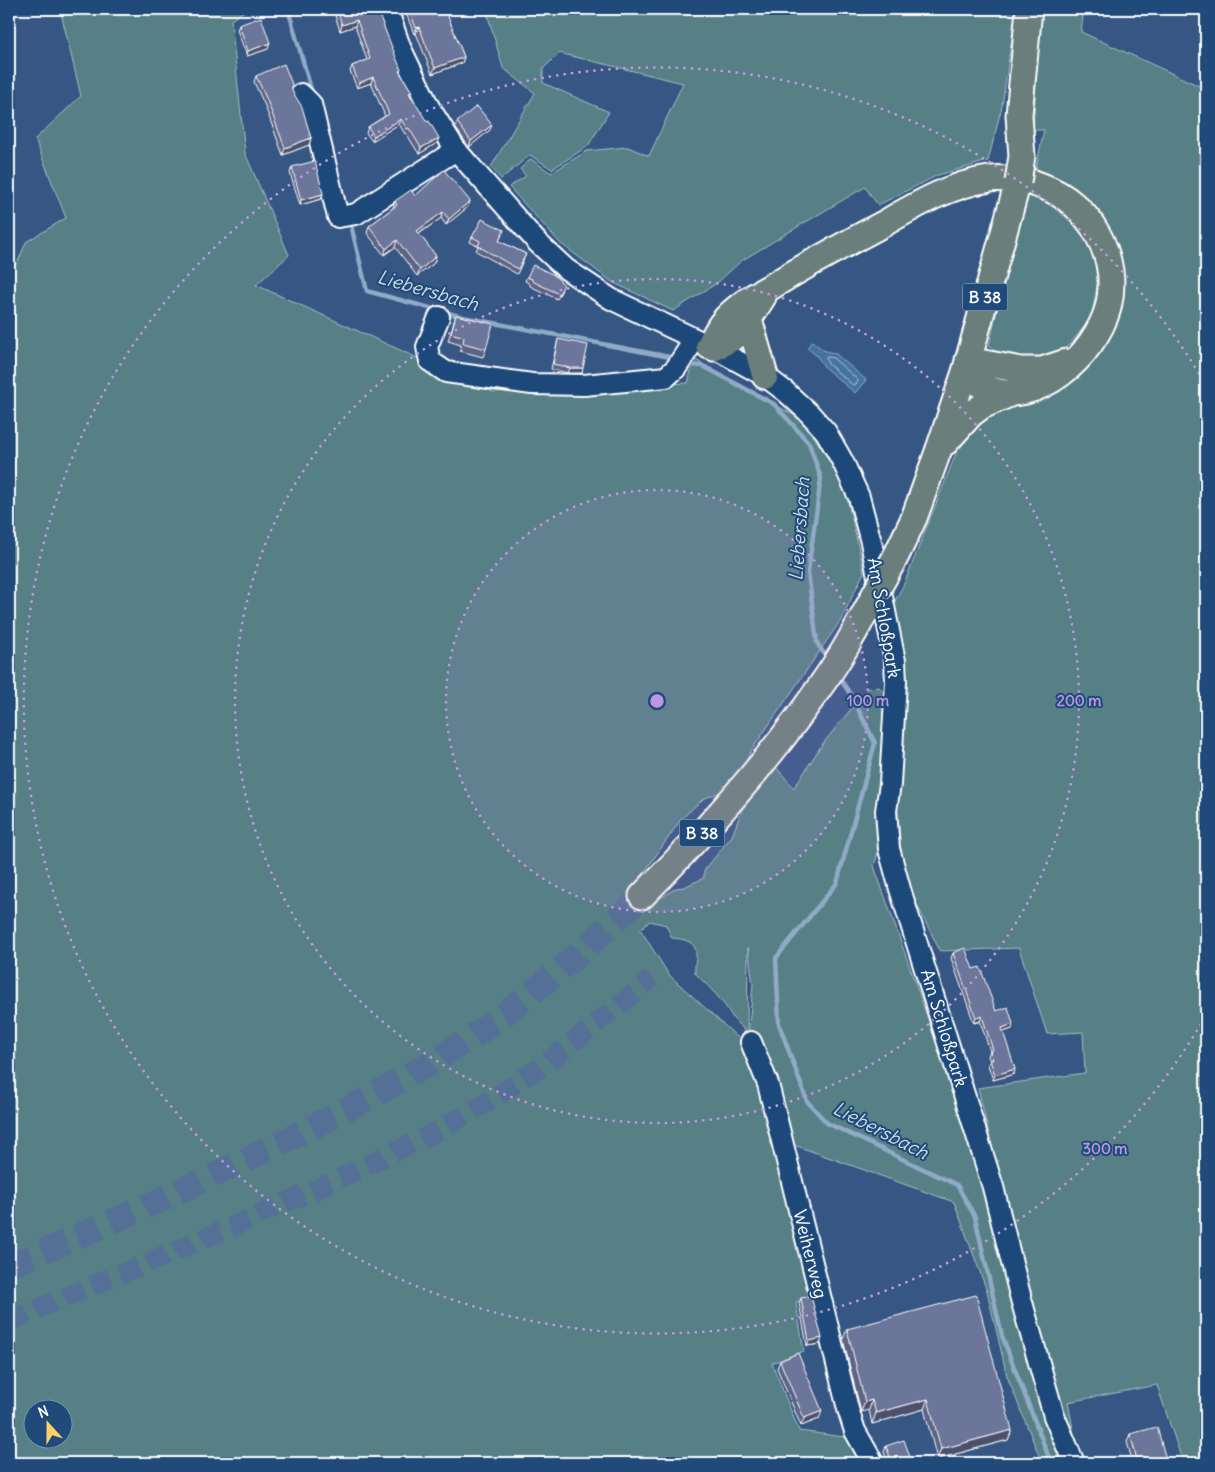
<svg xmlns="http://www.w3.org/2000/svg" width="1215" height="1472" viewBox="0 0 1215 1472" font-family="Delius,sans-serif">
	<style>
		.green { fill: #567f86; stroke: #aabfc2; fill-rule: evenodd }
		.water { fill: #4573a0; stroke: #8fabc6 }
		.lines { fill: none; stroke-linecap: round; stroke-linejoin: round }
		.shore { stroke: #b5c7d9; stroke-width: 1 }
		.stream { stroke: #8fabc6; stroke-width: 4.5 }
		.minor-tunnel { stroke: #547096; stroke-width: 20; stroke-dasharray: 20 10; stroke-linecap: butt }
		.major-tunnel { stroke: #547096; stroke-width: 25; stroke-dasharray: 25 12; stroke-linecap: butt }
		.minor-casing { stroke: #fff; stroke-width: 24 }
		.major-casing { stroke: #fff; stroke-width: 29 }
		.minor { stroke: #1f4a7a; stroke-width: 20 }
		.major { stroke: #6a7f7c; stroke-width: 25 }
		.major-bridge-casing { stroke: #fff; stroke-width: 29; stroke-linecap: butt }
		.major-bridge { stroke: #6a7f7c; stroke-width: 25 }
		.wall { fill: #5d6484; stroke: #fff }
		.shaded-wall { fill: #4c516c; stroke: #fff }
		.building { fill: #6c749a; stroke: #fff }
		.ring { fill: none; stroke: #bd96df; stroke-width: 2.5; stroke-dasharray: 2.5 5 }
		.labels { text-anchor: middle; stroke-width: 4; stroke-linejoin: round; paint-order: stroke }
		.shield { fill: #1f4a7a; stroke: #bcc9d7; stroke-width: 1 }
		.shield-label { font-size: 16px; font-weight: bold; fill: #fff }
		.street-label { font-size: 18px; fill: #fff; stroke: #1f4a7a }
		.water-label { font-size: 19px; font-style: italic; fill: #d0dce7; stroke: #1f4a7a }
		.centre { fill: #bd96df; stroke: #1f4a7a; stroke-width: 2.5 }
		.ring-label { font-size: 15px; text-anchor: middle; font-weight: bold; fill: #bd96df; stroke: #1f4a7a; stroke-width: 4; stroke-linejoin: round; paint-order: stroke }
	</style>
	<rect width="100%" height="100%" fill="#365784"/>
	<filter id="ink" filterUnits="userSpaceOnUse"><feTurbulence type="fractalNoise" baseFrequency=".02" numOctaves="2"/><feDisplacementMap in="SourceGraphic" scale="10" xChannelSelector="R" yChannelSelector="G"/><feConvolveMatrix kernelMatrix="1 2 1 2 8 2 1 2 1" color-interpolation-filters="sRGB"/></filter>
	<g filter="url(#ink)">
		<path class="green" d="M60 9H247L231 20 245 153 289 255 256 285 493 392 688 383 694 359 799 418 824 451 846 493 864 572 841 620 751 751 742 769 728 789 703 799 682 818 634 887 650 905 676 888 684 887 704 878V871L732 836 746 799 775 766 794 788 821 746 868 688 879 687 885 693 881 843 874 866 981 1169 1068 1463H1042L1007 1376 987 1291 954 1202 794 1145 815 1298 796 1302 804 1351 772 1363 799 1431 852 1438 867 1463H9V265L17 264 26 242 66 218 35 139 81 96ZM650 921 666 925 672 938C684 939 697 941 696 956 696 962 694 967 695 973 704 983 715 992 723 1003 730 1011 733 1022 743 1028L747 1046 669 975 640 929ZM748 947 753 985 748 1037H747ZM32 1410H62V1440H32Z
			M486 9H1016L1002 106 988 161 938 175 878 205 865 187 804 223 741 261 717 283 673 311 612 282 560 243 509 187 526 176 520 169 531 159 551 173 587 151 628 147 649 156 683 83 559 53 543 69V83L609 112 588 146 552 169 530 155 501 179 491 167 535 93 503 68Z
			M1041 9H1084L1081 32 1206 89V1463H1183L1157 1385 1068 1402 1075 1440 1058 1405 1005 1201 978 1088 1085 1073 1083 1032 1047 1034 1019 948 940 951 903 877 883 623 904 584 965 431 973 421 1015 405 1040 398 1091 361 1110 336 1118 316 1121 262 1103 220 1073 188 1036 168 1044 130H1033Z
			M1029 191 1055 203 1087 235 1099 275 1091 319 1066 348 1026 363 1003 358 989 345 1013 242Z"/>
		<path class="water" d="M812 341 823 350 836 354 866 380 855 393 825 368 817 356 807 348Z"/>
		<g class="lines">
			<path class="shore" d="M827 357 833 358 857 379 858 381 856 384 853 385 829 365 826 360Z"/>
			<path class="stream" d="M288 9 313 96
				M350 221 367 291 463 317 675 358
				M689 365 703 366 774 404 809 443 821 478 808 572 817 643 829 661
				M838 676 851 695
				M858 709 875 743 837 883 776 958 779 1024 807 1101 827 1123 957 1185 975 1217 1002 1336 1051 1463"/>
			<path class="minor-tunnel" d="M9 1321 199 1241 317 1189 434 1133 491 1100 547 1063 652 978"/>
			<path class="major-tunnel" d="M9 1266C100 1228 189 1188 278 1144 347 1110 415 1075 479 1032 538 992 590 944 642 896"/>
			<g class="minor-casing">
				<path id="minor" d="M387 9 400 47 429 107 456 150 538 243 566 269 611 299 714 348 765 376 786 392 810 414 826 432 843 462 859 497 871 542 895 661 896 682 890 784 886 811 889 849 900 889 993 1187 1021 1299 1054 1416 1074 1463
					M301 94 311 104 338 217 356 214 456 150
					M439 317 427 347 430 361 446 372 532 384 584 385 666 377 676 368 695 339
					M751 1042 768 1084 848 1409 855 1431 873 1463"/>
			</g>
			<g class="major-casing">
				<path id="major" d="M1020 130 1019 115 1029 9
					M749 319 765 376
					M709 346C713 338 717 330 722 323 735 306 756 295 774 285 809 263 846 244 883 224 916 205 951 184 990 179 996 178 1003 179 1009 179 1014 179 1019 179 1024 180 1030 181 1036 184 1042 186 1090 203 1121 258 1108 308 1095 354 1037 410 986 388 978 385 971 377 965 372
					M714 348 736 336 743 328 763 297
					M968 360 1021 370H1042L1066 362
					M946 442 971 414 982 406 1010 394
					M939 449 965 372 1018 182
					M642 896C708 829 771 759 824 681 844 653 860 623 876 592"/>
			</g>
			<use href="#minor" class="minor"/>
			<use href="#major" class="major"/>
			<g class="major-bridge-casing">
				<path id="major-bridge" d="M1018 182 1022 156 1020 130
					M876 592 896 556 914 518 939 449"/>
			</g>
			<use href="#major-bridge" class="major-bridge"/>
		</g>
		<path class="wall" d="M333 9H377L400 73 412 92 410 95 437 143 419 154 406 133 405 134 399 124 372 141 366 133 368 127 385 116 371 83 357 88 350 71 352 66 367 60 355 26 340 31Z
			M406 9H445L464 57 462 63 432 74 416 33 414 34 405 10Z
			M239 25 268 49 247 56 237 30Z
			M256 76 292 91 311 138 309 145 283 155 265 106 254 82Z
			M457 122 490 130 469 147 455 127Z
			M292 167 323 194 321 199 300 205 290 173Z
			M415 196 470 201 468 207 446 225 441 218 419 234 436 256 434 263 417 276 395 247 384 255 367 233 369 226 393 208 395 201Z
			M504 230 499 241 526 254 517 274 476 251 478 246 470 242 472 237Z
			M527 277 562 290 557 299 530 286V284L525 281Z
			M456 315 486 349 483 357 460 351 461 345 448 341Z
			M558 339 582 373H568L551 369Z
			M953 953 973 969 996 1011 1012 1029 1003 1032 1014 1074 993 1080 988 1065 990 1061 988 1056 990 1051 980 1021 974 1023 951 958Z
			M801 1298 820 1344 807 1346 799 1303Z
			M847 1329 1012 1430 1008 1440 937 1459 924 1409 872 1424 869 1410 861 1412 843 1339Z
			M780 1361 819 1419 801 1426 777 1368Z
			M1130 1434 1167 1463H1133L1127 1442Z
			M886 1446 912 1463H888L884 1452Z"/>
		<path class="shaded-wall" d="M357 20 355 26 340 31 342 25Z
			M419 27 416 33 414 34 416 28Z
			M270 43 268 49 247 56 248 51Z
			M464 57 462 63 432 74 435 68Z
			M373 77 371 83 357 88 359 83Z
			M401 119 399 124 372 141 374 136Z
			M492 125 490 130 469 147 471 141Z
			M311 138 309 145 283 155 285 148Z
			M439 138 437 143 419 154 421 148Z
			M323 194 321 199 300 205 301 200Z
			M470 201 468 207 446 225 449 219Z
			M443 212 441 218 414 237 417 231Z
			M397 240 395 247 384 255 386 249Z
			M436 256 434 263 417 276 420 270Z
			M570 368H583L582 373H568Z
			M982 1016 980 1021 974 1023 976 1018Z
			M1013 1024 1012 1029 1000 1033 1002 1028Z
			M1015 1069 1014 1074 993 1080 995 1075Z
			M822 1338 820 1344 807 1346 809 1341Z
			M928 1399 924 1409 872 1424 876 1413Z
			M872 1400 869 1410 861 1412 865 1402Z
			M822 1411 819 1419 801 1426 804 1418Z
			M1012 1430 1008 1440 937 1459 941 1449Z"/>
		<path class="building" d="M337 9H377L384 27 401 70 399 71 412 92 409 93 427 122 429 121 439 138 421 148 409 128 407 129 401 119 374 136 368 127 389 114 373 77 359 83 352 66 370 59 357 20 342 25Z
			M409 9H445L464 57 435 68 419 27 416 28Z
			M261 17 270 43 248 51 239 25Z
			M284 64 292 84V91L302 107 311 138 285 148 267 100 256 76Z
			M477 106 492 125 471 141 457 122Z
			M315 161 323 194 301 200 292 167Z
			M444 170 470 201 449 219 443 212 417 231 436 256 420 270 397 240 386 249 369 226 397 205 395 201 411 190 415 196Z
			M482 219 504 230 499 241 526 254 518 269 478 246 480 241 472 237Z
			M533 265 554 275 564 285 559 294 532 281V279L527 277Z
			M456 315 493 324 486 349 463 343 464 337 451 333Z
			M558 339 588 345 583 368H570L553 364Z
			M965 948 973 969 980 967 996 1011 1008 1007 1013 1024 1002 1028 1015 1069 995 1075 990 1060H993L990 1051 993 1050 982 1016 976 1018 953 953Z
			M976 1295 1012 1430 941 1449 928 1399 876 1413 872 1400 865 1402 847 1329Z
			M811 1296 822 1338 809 1341 801 1298Z
			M798 1353 822 1411 804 1418 780 1361Z
			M1157 1427 1167 1463H1138L1130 1434Z
			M904 1440 912 1463H892L886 1446Z"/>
	</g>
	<circle cx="657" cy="701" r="211" fill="#bd96df" fill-opacity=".12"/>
	<g class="ring">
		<circle cx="657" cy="701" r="211"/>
		<circle cx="657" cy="701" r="422"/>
		<path d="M1205 1017A633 633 0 1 1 1205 384"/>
	</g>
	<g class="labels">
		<g class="shield">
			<rect x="962.5" y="283.5" width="45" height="27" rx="4"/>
			<rect x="679.5" y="819.5" width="45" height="27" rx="4"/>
		</g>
		<g class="shield-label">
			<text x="985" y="303">B 38</text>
			<text x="702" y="839">B 38</text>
		</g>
		<g class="street-label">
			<text transform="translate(884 618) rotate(80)" y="6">Am Schloßpark</text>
			<text transform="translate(944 1028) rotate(73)" y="6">Am Schloßpark</text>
			<text transform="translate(810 1254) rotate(76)" y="6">Weiherweg</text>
		</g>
		<g class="water-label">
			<text transform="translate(428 290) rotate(16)" y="7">Liebersbach</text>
			<text transform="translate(799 529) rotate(-86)" y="7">Liebersbach</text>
			<text transform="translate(881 1130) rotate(27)" y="7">Liebersbach</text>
		</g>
	</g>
	<circle cx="657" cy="701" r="8" class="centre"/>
	<g class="ring-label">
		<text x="868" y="706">100 m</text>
		<text x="1079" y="706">200 m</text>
		<text x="1105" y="1154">300 m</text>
	</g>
	<rect width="1215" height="1472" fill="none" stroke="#1f4a7a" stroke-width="30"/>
	<rect x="15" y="15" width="1185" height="1442" fill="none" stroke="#fff" stroke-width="2" filter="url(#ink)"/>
	<g transform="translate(48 1424) rotate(339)"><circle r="24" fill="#1f4a7a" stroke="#7992af"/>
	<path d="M0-4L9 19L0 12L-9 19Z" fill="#ffd166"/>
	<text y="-8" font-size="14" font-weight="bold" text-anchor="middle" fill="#ffffff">N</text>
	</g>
</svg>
